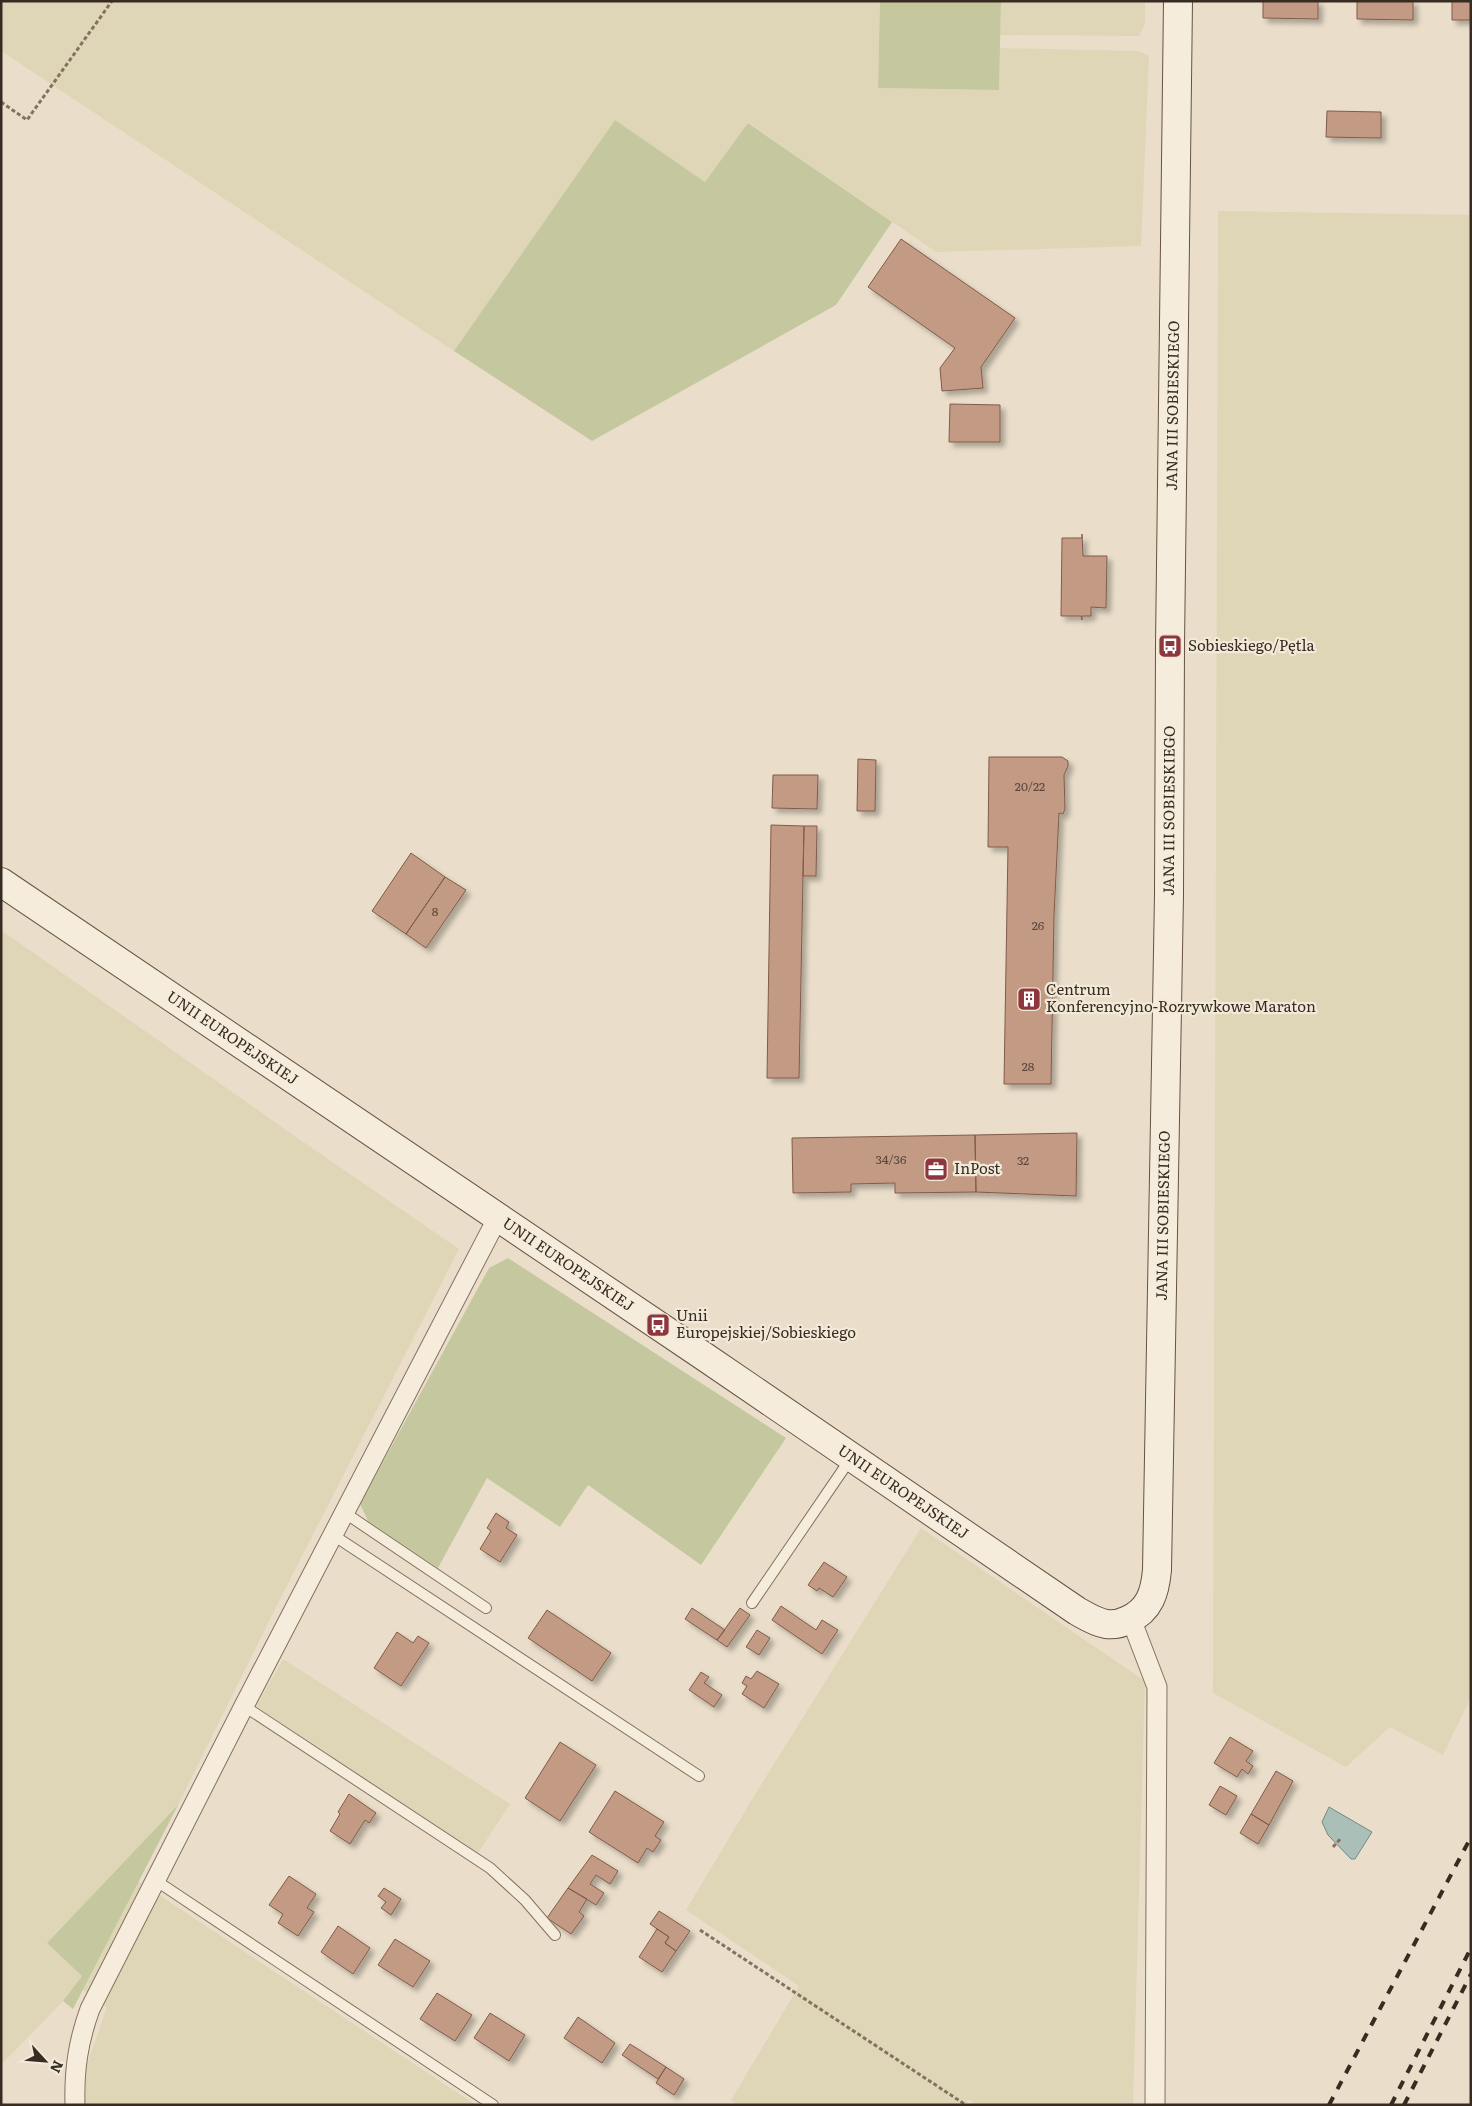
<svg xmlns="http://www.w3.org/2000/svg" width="1472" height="2106" viewBox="0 0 1472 2106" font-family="Literata,serif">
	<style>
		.farmland { fill: #dfd6b8 }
		.green { fill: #c5c79f }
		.water { fill: #aabfb7; stroke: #718c84 }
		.building { fill: #c39a84; stroke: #815b49; filter: url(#shadow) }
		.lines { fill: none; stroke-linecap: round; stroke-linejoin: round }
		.lane-casing { stroke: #847160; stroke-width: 12 }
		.street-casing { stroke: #847160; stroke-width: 21 }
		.secondary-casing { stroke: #665243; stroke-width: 30 }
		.path { stroke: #847160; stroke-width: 3; stroke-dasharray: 4 2.5; stroke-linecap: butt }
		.lane { stroke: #f5ecdc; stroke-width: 10 }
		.street { stroke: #f5ecdc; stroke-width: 19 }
		.secondary { stroke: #f5ecdc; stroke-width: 28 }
		.rail { stroke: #372b22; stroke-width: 4; stroke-dasharray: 9 9; stroke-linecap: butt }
		.labels { text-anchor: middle; stroke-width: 4.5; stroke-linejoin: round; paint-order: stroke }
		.number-label { font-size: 12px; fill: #5a473a }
		.street-label { font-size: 15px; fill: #372b22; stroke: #f2e9d8 }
		.poi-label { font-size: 15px; fill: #372b22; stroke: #f2e9d8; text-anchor: start }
	</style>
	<defs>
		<filter id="shadow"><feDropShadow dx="4.5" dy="4.5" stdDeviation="2.5" flood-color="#0004"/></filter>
	</defs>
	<rect width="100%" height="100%" fill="#eadeca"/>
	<path class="farmland" d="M1 1H880L878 88 999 90 1000 48 1139 51 1149 56 1141 246 936 252 749 123 705 182 615 120 454 351 1 51Z
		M1001 1H1145V24L1139 36 1000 35Z
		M1218 211 1471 215V1697L1443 1755 1390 1727 1346 1767 1213 1693Z
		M1 930 299 1139 459 1249 275 1609 178 1805 47 1943 82 1976 63 2001 1 2065Z
		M921 1528 1145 1681 1133 2105H977L969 2100 966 2105H738L731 2100 799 1986 686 1910 754 1796Z
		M283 1659 510 1804 476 1856 253 1712Z
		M138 1881 476 2105H85L86 2067 107 2007 83 1990Z"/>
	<path class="green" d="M880 1H1001L999 90 878 88Z
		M615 120 705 182 748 123 892 222 836 305 592 441 454 351Z
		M508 1258 786 1438 701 1565 588 1485 560 1527 487 1478 438 1568 368 1521 360 1504 489 1268Z
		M178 1805 73 2009 63 2001 82 1976 47 1943Z"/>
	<path class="water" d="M1329 1807 1372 1832 1355 1859H1351L1328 1835 1322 1822Z"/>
	<path class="building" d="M1263 1H1318V19L1263 18Z
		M1357 1H1413V20L1357 19Z
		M1452 1H1471V20H1452Z
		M1327 111 1381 112V138L1326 137Z
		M901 239 1015 318 981 367 983 388 942 391 940 368 955 348 868 287Z
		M950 404 1000 405V442H949Z
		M1082 534 1083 556H1107L1106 608 1091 607V616H1082V620L1081 616H1061L1062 538H1082Z
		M989 757H1062L1068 761V766L1064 775 1065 809 1063 814 1059 813 1054 915 1051 1084H1004L1008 847H988Z
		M858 759 876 760 875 811H857Z
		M773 775H818L817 809 772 808Z
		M771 825 804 826 799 1078H767Z
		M804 826H817L816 876H803Z
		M411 853 445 877 406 934 372 911Z
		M445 877 466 890 426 948 406 934Z
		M1077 1133 1076 1196 976 1192 975 1135Z
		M975 1135 976 1192 895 1193V1183L851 1184V1192L793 1193 792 1138Z
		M496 1513 509 1522 506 1528 517 1535 500 1562 480 1549 491 1531 487 1528Z
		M824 1562 847 1577 833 1597 819 1588 817 1591 808 1585Z
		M781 1606 816 1630 822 1620 838 1630 822 1654 772 1620Z
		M692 1608 725 1630 717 1640 685 1619Z
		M740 1608 750 1615 727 1647 717 1640Z
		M547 1610 611 1653 592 1681 528 1638Z
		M757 1630 770 1638 759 1655 746 1647Z
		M397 1632 413 1643 418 1636 429 1643 401 1686 374 1668Z
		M757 1671 779 1684 764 1708 742 1694 747 1686 742 1683 746 1676 751 1679Z
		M701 1672 709 1677 704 1683 722 1695 714 1707 689 1690Z
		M1230 1737 1253 1751 1246 1761 1253 1766 1248 1774 1242 1769 1237 1777 1214 1763Z
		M560 1742 596 1765 560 1821 525 1798Z
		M1276 1771 1293 1781 1269 1825 1251 1814Z
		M1220 1786 1237 1796 1226 1815 1209 1805Z
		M615 1791 664 1822 655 1836 661 1840 653 1852 647 1848 638 1863 589 1832Z
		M349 1794 376 1813 369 1823 365 1820 350 1844 330 1831 340 1814 338 1812Z
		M1251 1814 1269 1825 1258 1844 1240 1833Z
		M592 1855 618 1871 610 1884 596 1875 590 1884 604 1893 596 1905 568 1888Z
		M289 1876 316 1894 307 1908 314 1912 298 1936 278 1923 283 1914 269 1905Z
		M384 1888 401 1899 391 1915 381 1908 386 1902 378 1896Z
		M568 1888 587 1899 579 1912 584 1916 571 1934 547 1918Z
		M659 1911 690 1931 676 1951 665 1943 669 1937 650 1924Z
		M338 1926 370 1948 353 1974 321 1952Z
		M657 1929 669 1937 665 1943 676 1951 662 1972 639 1957Z
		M395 1939 430 1961 413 1987 378 1965Z
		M437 1993 472 2015 455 2041 420 2019Z
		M490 2013 525 2035 509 2061 474 2038Z
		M578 2017 615 2043 602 2063 564 2038Z
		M630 2044 666 2067 658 2079 622 2055Z
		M666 2067 684 2079 674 2095 656 2083Z"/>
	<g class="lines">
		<g class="lane-casing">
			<path id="lane" d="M345 1513 486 1608
				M333 1535 699 1776
				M752 1603 851 1458
				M244 1706 490 1868 525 1900 555 1935
				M155 1880 493 2105"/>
		</g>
		<g class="street-casing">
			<path id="street" d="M1131 1619 1157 1687 1155 2105
				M75 2105C74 2070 78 2042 90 2009L244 1706 498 1217"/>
		</g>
		<g class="secondary-casing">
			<g id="secondary">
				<path id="s1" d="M1 882 702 1355 1077 1611C1086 1616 1095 1622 1106 1624 1114 1625 1120 1624 1128 1620 1150 1610 1155 1592 1157 1570L1169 895 1170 646 1178 1"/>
			</g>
		</g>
		<path class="path" d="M1 102 27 120 112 1
			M1333 1847 1341 1838
			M700 1930 966 2105"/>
		<use href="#lane" class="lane"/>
		<use href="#street" class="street"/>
		<use href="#secondary" class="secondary"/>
		<path class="rail" d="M1329 2105 1471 1837
			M1391 2105 1471 1948
			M1404 2105 1471 1974"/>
	</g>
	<defs>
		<g id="bus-square" transform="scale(1.25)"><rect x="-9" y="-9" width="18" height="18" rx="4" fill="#8d373d" stroke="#f2e9d8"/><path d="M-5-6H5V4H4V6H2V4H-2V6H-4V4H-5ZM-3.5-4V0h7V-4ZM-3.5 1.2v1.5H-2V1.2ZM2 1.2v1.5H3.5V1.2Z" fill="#fff"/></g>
		<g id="building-square" transform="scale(1.25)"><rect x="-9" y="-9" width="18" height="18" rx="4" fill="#8d373d" stroke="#f2e9d8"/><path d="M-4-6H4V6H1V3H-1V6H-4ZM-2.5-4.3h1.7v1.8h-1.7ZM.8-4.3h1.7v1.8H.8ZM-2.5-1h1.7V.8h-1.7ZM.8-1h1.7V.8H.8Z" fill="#fff"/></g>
		<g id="office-square" transform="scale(1.25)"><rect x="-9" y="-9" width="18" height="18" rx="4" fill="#8d373d" stroke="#f2e9d8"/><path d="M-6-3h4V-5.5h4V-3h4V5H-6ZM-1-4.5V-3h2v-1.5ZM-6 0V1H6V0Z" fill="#fff"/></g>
	</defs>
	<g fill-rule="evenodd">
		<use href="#bus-square" x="1170" y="646"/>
		<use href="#building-square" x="1029" y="999"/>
		<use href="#office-square" x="936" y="1169"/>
		<use href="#bus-square" x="658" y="1325"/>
	</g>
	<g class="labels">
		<g class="number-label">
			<text x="1030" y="791">20/22</text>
			<text x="435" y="916">8</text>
			<text x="1038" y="930">26</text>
			<text x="1028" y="1071">28</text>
			<text x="891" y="1164">34/36</text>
			<text x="1023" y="1165">32</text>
		</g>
		<g class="street-label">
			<text dy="5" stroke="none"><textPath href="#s1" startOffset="2580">JANA III SOBIESKIEGO</textPath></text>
			<text dy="5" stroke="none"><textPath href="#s1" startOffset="2175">JANA III SOBIESKIEGO</textPath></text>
			<text dy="5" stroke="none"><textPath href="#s1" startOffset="279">UNII EUROPEJSKIEJ</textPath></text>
			<text dy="5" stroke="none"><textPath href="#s1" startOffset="1770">JANA III SOBIESKIEGO</textPath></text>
			<text dy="5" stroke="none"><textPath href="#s1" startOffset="684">UNII EUROPEJSKIEJ</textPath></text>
			<text dy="5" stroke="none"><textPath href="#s1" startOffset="1089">UNII EUROPEJSKIEJ</textPath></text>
		</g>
		<g class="poi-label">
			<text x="1188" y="651">Sobieskiego/Pętla</text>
			<text x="1046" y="995">Centrum<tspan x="1046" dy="17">Konferencyjno-Rozrywkowe Maraton</tspan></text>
			<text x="954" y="1174">InPost</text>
			<text x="676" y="1321">Unii<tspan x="676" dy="17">Europejskiej/Sobieskiego</tspan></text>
		</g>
	</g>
	<rect width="1472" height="2106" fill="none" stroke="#372b22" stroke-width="5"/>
	<g transform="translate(45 2061) rotate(116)" stroke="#f2e9d8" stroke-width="4" paint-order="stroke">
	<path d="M0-4L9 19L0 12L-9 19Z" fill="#372b22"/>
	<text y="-8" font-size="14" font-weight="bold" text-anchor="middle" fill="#372b22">N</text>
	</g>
</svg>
